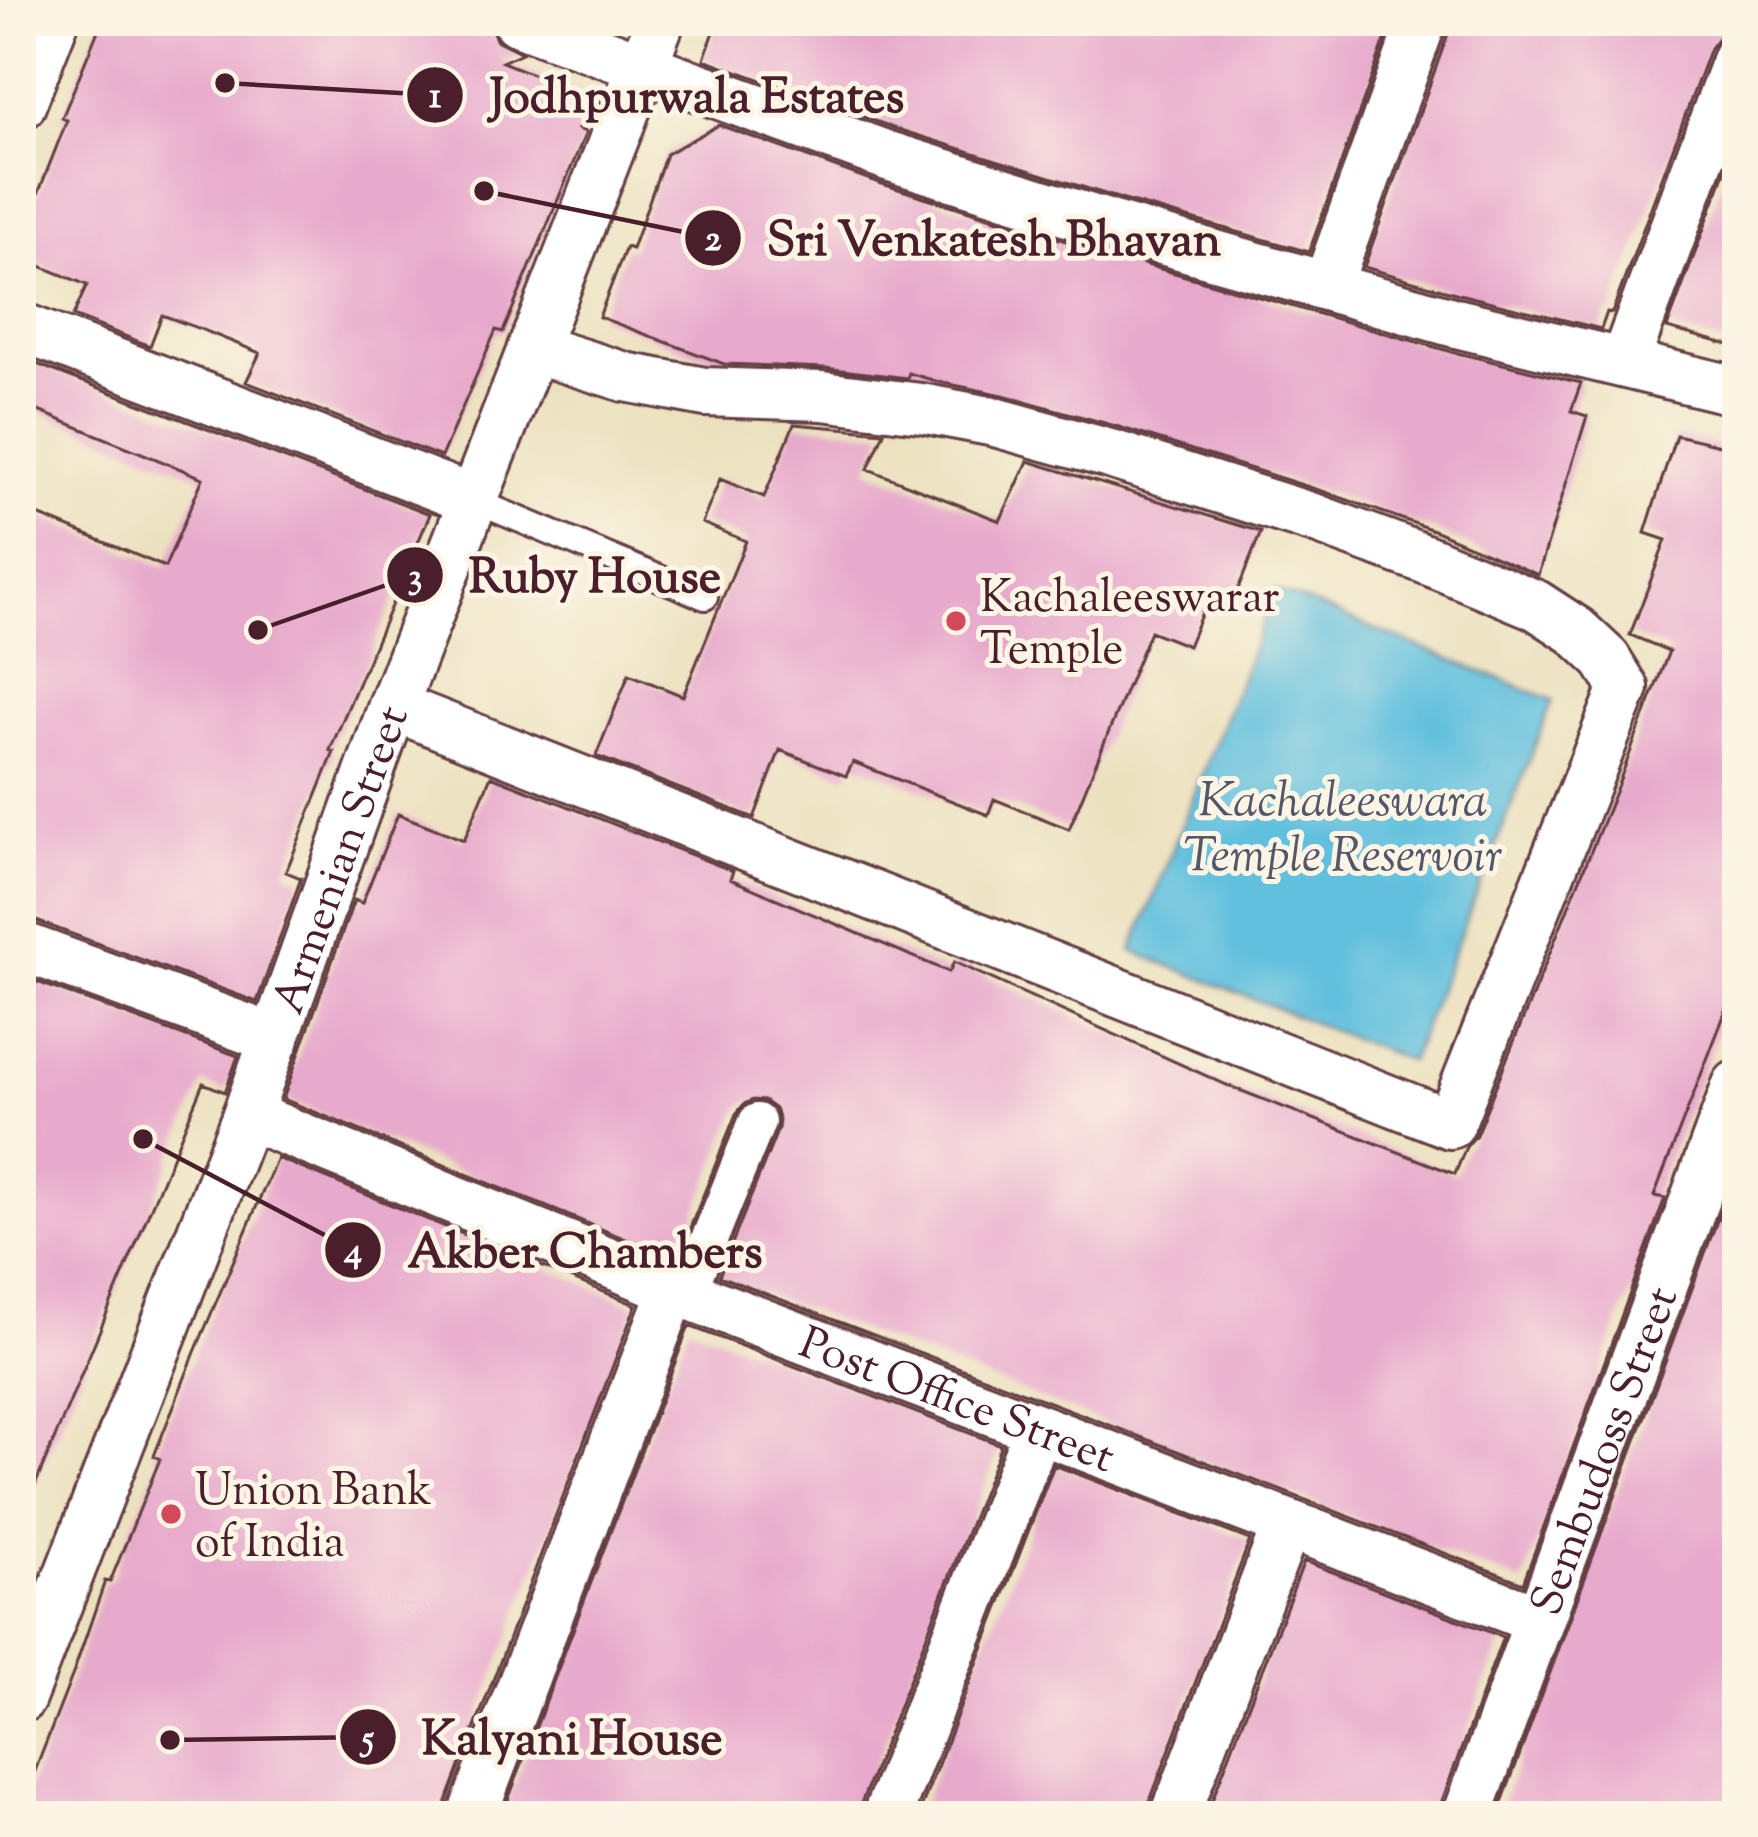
<svg xmlns="http://www.w3.org/2000/svg" width="1758" height="1837" viewBox="0 0 1758 1837" font-family="'Sorts Mill Goudy',serif">
	<style>
		.water { fill: #60c0de; stroke: #557084; stroke-width: 3 }
		.building { fill: #e8aacc }
		.lines { fill: none; stroke-linecap: round; stroke-linejoin: round }
		.service-casing { stroke: #623c41; stroke-width: 30 }
		.pedestrian-casing { stroke: #623c41; stroke-width: 42 }
		.minor-casing { stroke: #623c41; stroke-width: 54 }
		.service { stroke: #fff; stroke-width: 24 }
		.pedestrian { stroke: #fff; stroke-width: 36 }
		.minor { stroke: #fff; stroke-width: 48 }
		.poi-dot { fill: #d1495b; stroke: #fcf5e5; stroke-width: 4.5 }
		.labels { text-anchor: middle; stroke-width: 10; stroke-linejoin: round; paint-order: stroke }
		.poi-label { font-size: 45px; fill: #4a1f2b; stroke: #fcf5e5; text-anchor: start }
		.street-label { font-size: 45px; fill: #4a1f2b; stroke: #fcf5e5 }
		.water-label { font-size: 48px; font-style: italic; fill: #52576a; stroke: #fcf5e5 }
		.leader { fill: none; stroke: #4a1f2b; stroke-width: 4.5 }
		.callout-dot { fill: #4a1f2b; stroke: #fcf5e5; stroke-width: 4.5 }
		.mark-label { font-size: 36px; text-anchor: middle; font-weight: bold; fill: #fff }
		.callout-label { font-size: 48px; text-anchor: middle; font-weight: bold; fill: #4a1f2b; stroke: #fcf5e5; stroke-width: 10; stroke-linejoin: round; paint-order: stroke }
	</style>
	<rect width="100%" height="100%" fill="#fcf5e5"/>
	<filter id="ink" filterUnits="userSpaceOnUse"><feTurbulence type="fractalNoise" baseFrequency=".00833" numOctaves="2"/><feDisplacementMap in="SourceGraphic" scale="24" xChannelSelector="R" yChannelSelector="G"/><feConvolveMatrix kernelMatrix="1 2 1 2 8 2 1 2 1" color-interpolation-filters="sRGB"/></filter>
	<filter id="wash" filterUnits="userSpaceOnUse"><feTurbulence type="fractalNoise" baseFrequency=".004" numOctaves="4" result="noise"/><feDisplacementMap in="SourceGraphic" scale="48" xChannelSelector="R" yChannelSelector="G"/><feGaussianBlur stdDeviation="2.7" result="paint"/><feColorMatrix in="noise" values="0 0 0 0 0 0 0 0 0 0 0 0 0 0 0 0 0 1.4 0 .05"/><feComposite in="paint" operator="in"/></filter>
	<g filter="url(#wash)">
		<rect width="100%" height="100%" fill="#ece1bf"/>
		<path class="water" d="M1276 590 1553 700 1410 1061 1132 951Z"/>
		<g id="blocks">
			<path class="building" d="M102 21H489L496 40 522 53 502 62 580 93 576 104 587 108 578 129 586 132 503 332 496 330 441 457 246 382 260 353 203 330 162 315 150 346 73 316 87 285 21 258V237L67 120 62 118Z
				M718 21H1392L1309 252 1124 200 897 129 704 59Z
				M1450 21H1737V30L1720 35 1710 48 1612 313 1607 312 1601 329 1459 294 1364 267 1449 31Z
				M719 125 879 183 1108 254 1445 350 1581 383 1571 411 1587 416 1538 575 1436 531 1325 492 1119 427 1003 395 939 382 909 373 907 378 825 368 724 364 599 317 626 247 632 249 666 154Z
				M1737 140V347L1667 328Z
				M21 358 430 514 330 750 334 752 286 872 301 878 257 1002 31 919 21 918V508L165 567 203 478 21 404Z
				M794 424 884 432 868 469 1000 521 1028 461 1261 532 1234 599 1211 591 1188 646 1150 631 1069 829 994 799 988 815 853 762 846 776 780 750 754 818 596 756 629 674 683 696 746 541 702 523 720 479 764 497Z
				M1676 435 1737 449V982L1654 1196 1665 1198 1523 1583 719 1276 778 1129 779 1120 775 1109 764 1101 753 1100 744 1104 736 1114 677 1260 283 1099 354 900 362 903 398 814 464 840 491 776 733 871 730 879 949 972 954 962 1229 1086 1455 1174 1466 1147 1476 1135 1619 782 1669 651 1630 635 1666 540 1645 533Z
				M21 976 238 1056 225 1092 203 1083 21 1519Z
				M277 1158 636 1305 445 1806 444 1816H21V1807L74 1671 105 1581 110 1582 160 1459 154 1456 195 1352Z
				M1721 1210 1737 1213V1816H1497Z
				M689 1326 1001 1445 860 1806 859 1816H502Z
				M1054 1465 1250 1540 1148 1806 1147 1816H918Z
				M1304 1561 1503 1637 1440 1806 1439 1816H1206Z"/>
		</g>
	</g>
	<g filter="url(#ink)">
		<use href="#blocks" fill-opacity="0" stroke="#623c41" stroke-width="3"/>
		<g class="lines">
			<g class="service-casing">
				<path id="service" d="M473 500 705 597"/>
			</g>
			<g class="pedestrian-casing">
				<path id="pedestrian" d="M687 1294 757 1122"/>
			</g>
			<g class="minor-casing">
				<g id="minor">
					<path d="M517 21 888 156 1116 227 1452 322 1737 391"/>
					<path d="M21 105 54 21"/>
					<path d="M1327 286 1422 21"/>
					<path d="M21 327 473 500"/>
					<path d="M1624 363 1737 58"/>
					<path d="M393 706 1450 1124 1624 688 1606 659 1576 631 1536 605 1425 559 1316 519 1110 454 995 422 921 408 822 396 705 392 625 377 532 348"/>
					<path d="M21 946 275 1039"/>
					<path id="s1" d="M247 1115 673 1289 1539 1620"/>
					<path id="s2" d="M21 1698 247 1115 393 706 660 21"/>
					<path d="M472 1816 673 1289"/>
					<path d="M887 1816 1038 1429"/>
					<path d="M1175 1816 1287 1524"/>
					<path id="s3" d="M1467 1816 1737 1085"/>
				</g>
			</g>
			<use href="#service" class="service"/>
			<use href="#pedestrian" class="pedestrian"/>
			<use href="#minor" class="minor"/>
		</g>
	</g>
	<g class="poi-dot">
		<circle cx="956" cy="621" r="12"/>
		<circle cx="171" cy="1514" r="12"/>
	</g>
	<g class="labels">
		<g class="poi-label">
			<text x="980" y="611">Kachaleeswarar<tspan x="980" dy="52">Temple</tspan></text>
			<text x="195" y="1504">Union Bank<tspan x="195" dy="52">of India</tspan></text>
		</g>
		<g class="street-label">
			<text dy="16" stroke="none"><textPath href="#s2" startOffset="897">Armenian Street</textPath></text>
			<text dy="16" stroke="none"><textPath href="#s1" startOffset="765">Post Office Street</textPath></text>
			<text dy="16" stroke="none"><textPath href="#s3" startOffset="390">Sembudoss Street</textPath></text>
		</g>
		<g class="water-label">
			<text x="1343" y="815">Kachaleeswara<tspan x="1343" dy="55">Temple Reservoir</tspan></text>
		</g>
	</g>
	<path class="leader" d="M225 83L435 95M484 191L713 238M258 630L415 575M143 1139L353 1250M170 1740L368 1737"/>
	<g class="callout-dot">
		<circle cx="225" cy="83" r="12"/>
		<circle cx="484" cy="191" r="12"/>
		<circle cx="258" cy="630" r="12"/>
		<circle cx="143" cy="1139" r="12"/>
		<circle cx="170" cy="1740" r="12"/>
		<circle cx="435" cy="95" r="30"/>
		<circle cx="713" cy="238" r="30"/>
		<circle cx="415" cy="575" r="30"/>
		<circle cx="353" cy="1250" r="30"/>
		<circle cx="368" cy="1737" r="30"/>
	</g>
	<g class="mark-label">
		<text x="435" y="107">1</text>
		<text x="713" y="250">2</text>
		<text x="415" y="588">3</text>
		<text x="353" y="1262">4</text>
		<text x="368" y="1750">5</text>
	</g>
	<g class="callout-label">
		<text x="697" y="112">Jodhpurwala Estates</text>
		<text x="994" y="255">Sri Venkatesh Bhavan</text>
		<text x="595" y="592">Ruby House</text>
		<text x="585" y="1267">Akber Chambers</text>
		<text x="572" y="1754">Kalyani House</text>
	</g>
	<rect width="1758" height="1837" fill="none" stroke="#fcf5e5" stroke-width="72"/>
</svg>
